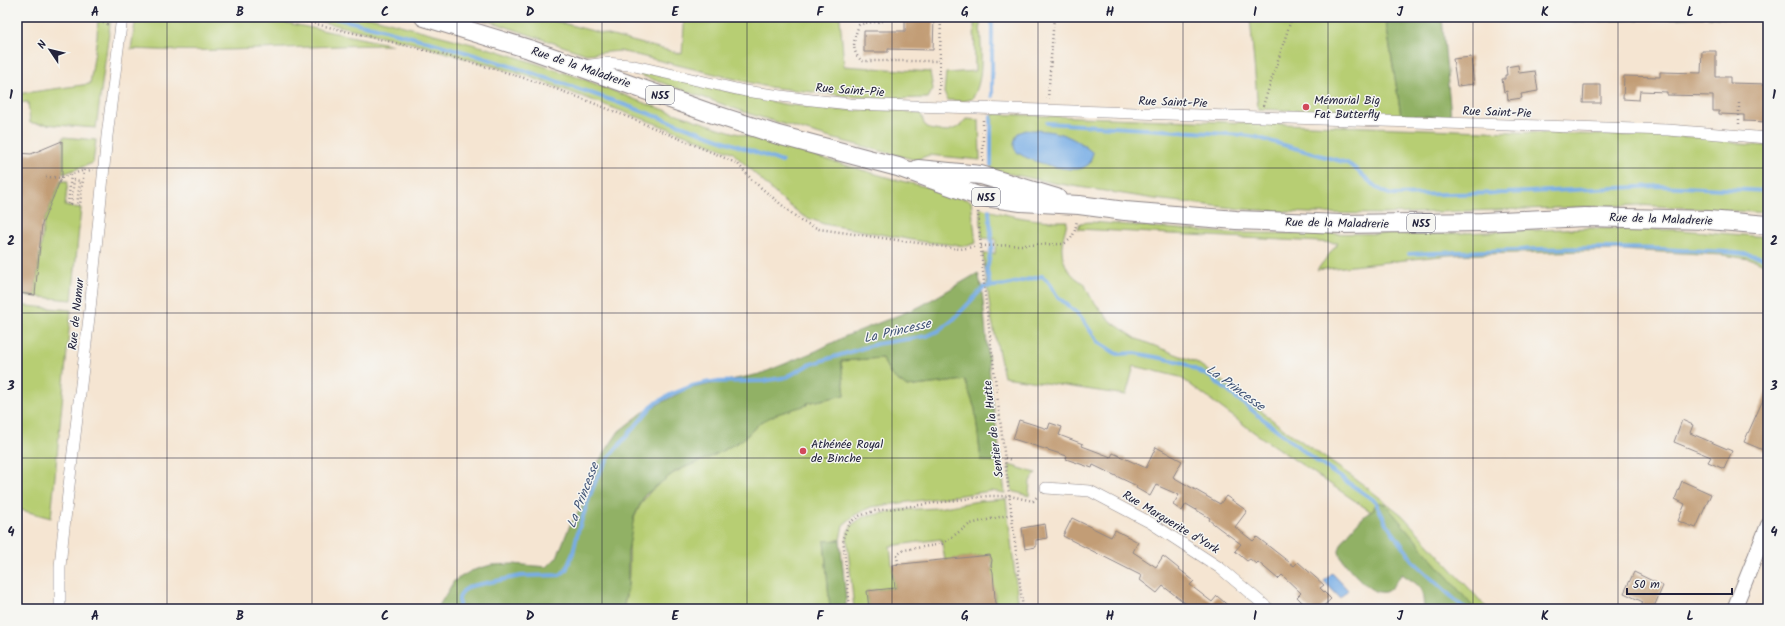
<svg xmlns="http://www.w3.org/2000/svg" width="1785" height="626" viewBox="0 0 1785 626" font-family="Kalam,sans-serif">
	<style>
		.green { fill: #b7ce73; stroke: #6c7857 }
		.forest { fill: #91b165; stroke: #5a6a50 }
		.water { fill: #78ade5; stroke: #4d6890 }
		.lines { fill: none; stroke-linecap: round; stroke-linejoin: round }
		.stream { stroke: #78ade5; stroke-width: 4 }
		.building { fill: #c29d76 }
		.minor-casing { stroke: #8c8486; stroke-width: 12 }
		.tertiary-casing { stroke: #8c8486; stroke-width: 16 }
		.primary-casing { stroke: #8c8486; stroke-width: 20 }
		.path { stroke: #8c8486; stroke-width: 2.5; stroke-dasharray: 1 3; stroke-linecap: butt }
		.minor { stroke: #fff; stroke-width: 11 }
		.tertiary { stroke: #fff; stroke-width: 14 }
		.primary { stroke: #fff; stroke-width: 18 }
		.grid { fill: none; stroke: #22223b; stroke-width: 1; stroke-opacity: 0.55 }
		.poi-dot { fill: #d1495b; stroke: #f6f6f2; stroke-width: 1.5 }
		.labels { text-anchor: middle; stroke-width: 3; stroke-linejoin: round; paint-order: stroke }
		.shield { fill: #f6f6f2; stroke: #626272; stroke-width: 1 }
		.shield-label { font-size: 11px; font-weight: bold; fill: #22223b }
		.street-label { font-size: 12px; fill: #22223b; stroke: #f6f6f2 }
		.poi-label { font-size: 12px; fill: #22223b; stroke: #f6f6f2; text-anchor: start }
		.water-label { font-size: 13px; font-style: italic; fill: #405376; stroke: #f6f6f2 }
		.neatline { fill: none; stroke: #22223b; stroke-width: 1.5 }
		.grid-label { font-size: 13px; text-anchor: middle; font-weight: bold; fill: #22223b }
	</style>
	<rect width="100%" height="100%" fill="#f6f6f2"/>
	<filter id="ink" filterUnits="userSpaceOnUse"><feTurbulence type="fractalNoise" baseFrequency=".025" numOctaves="2"/><feDisplacementMap in="SourceGraphic" scale="8" xChannelSelector="R" yChannelSelector="G"/><feConvolveMatrix kernelMatrix="1 2 1 2 8 2 1 2 1" color-interpolation-filters="sRGB"/></filter>
	<filter id="wash" filterUnits="userSpaceOnUse"><feTurbulence type="fractalNoise" baseFrequency=".012" numOctaves="4" result="noise"/><feDisplacementMap in="SourceGraphic" scale="16" xChannelSelector="R" yChannelSelector="G"/><feGaussianBlur stdDeviation="0.9" result="paint"/><feColorMatrix in="noise" values="0 0 0 0 0 0 0 0 0 0 0 0 0 0 0 0 0 1.4 0 .05"/><feComposite in="paint" operator="in"/></filter>
	<g filter="url(#wash)">
		<rect width="100%" height="100%" fill="#f5e5d2"/>
		<path class="green" d="M98 17H111L96 128 30 123 28 102 17 103V94L90 84 97 37Z
			M136 17H259L393 45C306 45 218 54 131 49Z
			M301 17H370L498 51 583 79 644 103 722 129 893 179 935 189 971 201 976 243 967 246 924 242 824 224 803 216 780 198 732 152 527 76 420 45Z
			M474 17H539L682 54 684 27 683 17H840L844 66 930 72 933 89 928 98 886 99 848 96 768 87 620 51 586 54 498 24Z
			M974 17H980C980 42 986 78 972 99L964 101 948 100 944 93 946 73 975 71Z
			M1250 17H1385L1401 115 1258 109Z
			M623 69 655 74 783 104 832 110H895L921 114 924 124 930 129 945 132 959 127 966 119 979 120 980 160 929 155 916 160 827 137 750 114Z
			M993 114 1570 134 1702 137 1740 144 1768 146V213L1639 205 1382 214 1308 213 1242 209 1155 199 1054 183 991 170Z
			M63 137 96 140 93 163 63 174Z
			M61 181H68L65 206 81 208 72 300 17 295V293L35 295 44 221Z
			M980 208C1009 216 1037 222 1067 221 1066 230 1061 241 1062 250 1062 264 1072 278 1084 283L1091 298 1110 321 1137 339 1196 362 1242 395 1281 427 1361 483 1402 515 1488 609H1462L1402 541 1370 511 1255 433 1180 377 1134 366 1126 395 1004 377 991 316 983 254H995L996 239 982 238Z
			M1091 222 1228 233 1439 234 1588 228 1680 230 1768 237V266L1755 260 1723 255 1619 250 1449 255 1317 270 1338 243 1078 229 1080 223Z
			M17 305 71 310 51 518 17 509Z
			M882 358 891 375 907 387 965 380 975 409 981 460 1001 462 1005 493 991 491 871 507 855 515 843 525 840 540 824 541 830 609H623C625 601 627 593 628 585 631 564 626 536 635 516 655 468 702 465 741 440 749 436 754 427 761 422 774 413 792 409 807 405V403L845 395 841 361Z
			M1009 465 1036 473 1030 481 1029 496 1012 491Z
			M1006 499 1019 609H997L992 577C993 570 993 561 990 555L945 560 941 539 890 546 895 588 867 591 869 609H854L847 539 848 531 853 524 863 517 900 510 938 508 979 501Z"/>
		<path class="forest" d="M1385 17H1442L1451 117 1401 115Z
			M1516 17H1704L1575 22Z
			M1708 17H1768V21Z
			M978 273 982 290 991 389 1001 462 981 461 975 409 965 380 907 387 891 375 882 358 841 361 845 395 807 403V405L777 414 761 422 742 440 713 456 676 471 645 495 634 517 628 552V585L623 609H437L454 581 471 571 491 565 513 564 547 567 557 557 570 525 588 497 597 464 619 431 642 413 687 389 760 374 816 351 846 336 919 307Z
			M1375 501 1385 504 1475 609H1424C1422 584 1422 588 1402 574 1397 579 1392 590 1385 592 1380 593 1375 591 1371 589 1363 584 1339 560 1339 551 1340 540 1364 514 1374 509Z
			M840 540 846 599V609H830L824 541Z"/>
		<path class="water" d="M1026 130C1055 130 1071 134 1093 153L1089 164C1086 166 1082 169 1078 169 1065 171 1026 161 1016 151 1012 146 1015 138 1018 133Z
			M1332 573 1348 590 1340 598 1324 581Z"/>
		<g class="lines">
			<path class="stream" d="M329 17C484 50 633 108 782 162
				M992 17V96
				M1047 123 1243 135 1256 137 1347 163C1365 173 1371 189 1392 195L1507 193 1659 186 1768 191
				M991 165V117
				M989 210 992 246 987 269 990 286
				M1409 254C1499 251 1590 245 1680 250 1709 251 1740 251 1768 259
				M459 609V598L463 591 471 586 521 576 560 575 566 570 573 553 578 531 589 498 598 475 609 457 654 404 672 394 692 386 710 382 764 381 787 377 808 365 876 344 927 336 940 330 953 320 984 287 1006 285 1042 276 1049 282 1057 296 1081 317 1098 342 1117 354 1135 353 1181 362 1210 377 1315 460 1375 501 1386 523 1415 563 1465 609"/>
		</g>
		<g id="blocks">
			<path class="building" d="M905 17H934L933 50 888 49V52H864V31H905Z
				M1702 51H1716V77H1730V83L1768 84V122L1744 121V115L1719 114V111H1713V96L1667 95V92L1640 91 1639 100 1623 99 1624 76 1660 77V72L1701 73Z
				M1471 57 1474 84 1457 86 1453 59Z
				M1518 65 1519 73 1535 71 1538 91 1521 94 1522 98 1508 100 1507 91 1504 92 1502 79H1505V75H1507L1506 67Z
				M1584 85H1601V103H1583Z
				M62 141V176L42 224 35 295 17 293V208L20 178H17V153L31 154Z
				M1768 389V452L1744 442Z
				M1019 420 1048 429 1050 423 1062 427 1059 435 1083 444 1082 446 1111 457 1113 453 1146 468 1156 447 1182 461 1173 477 1220 504 1226 496 1247 511 1235 527 1253 541 1257 537 1294 566 1298 562 1324 585 1320 588 1331 599 1320 609H1309L1297 597 1301 593 1282 575 1278 579 1258 562 1256 564 1250 559 1247 561 1235 551 1241 544 1219 528 1209 520 1210 518 1186 504 1182 511 1173 505 1179 495 1156 485 1150 496 1136 488 1137 486 1093 465 1092 468 1066 459 1067 456 1013 439Z
				M1682 420 1693 425 1690 433 1732 451 1724 469 1708 462 1711 457 1674 442Z
				M1682 481 1711 494 1696 528 1678 521 1685 504 1675 499Z
				M1072 518 1111 537 1115 530 1138 542 1133 552 1156 567 1163 556 1194 581 1190 585 1212 602 1217 596 1232 609H1193L1163 586 1157 593 1140 580 1142 576 1063 536Z
				M1045 524 1047 538 1036 540V547L1025 549 1022 528Z
				M990 555 992 560 991 566 993 572 995 599 998 609H869L867 591 895 588 892 565Z
				M1634 572 1663 586 1653 609H1640L1643 602 1624 593Z"/>
		</g>
	</g>
	<g filter="url(#ink)">
		<use href="#blocks" fill-opacity="0" stroke="#8c8486" stroke-width="1"/>
		<g class="lines">
			<g class="minor-casing">
				<path id="minor" d="M584 66 606 63 630 65 745 91 803 99 850 104 1668 130 1768 138
					M1046 488 1090 491 1151 523 1220 568 1269 609
					M60 609V567L63 536 90 309 107 136 122 17"/>
			</g>
			<g class="tertiary-casing">
				<path id="tertiary" d="M1734 609 1768 525"/>
			</g>
			<g class="primary-casing">
				<path id="primary" d="M424 17 529 49 707 112 778 135 898 167 978 196 1021 202 1079 205 1125 211 1236 220 1341 224 1482 222 1585 217 1708 220 1768 225
					M918 169 981 175 1057 198"/>
			</g>
			<path class="path" d="M88 17 109 25
				M287 17C368 37 451 54 530 80 594 101 655 129 716 154L738 164 753 181 801 221 819 229 960 249 980 246 1063 244C1074 239 1075 231 1077 220
				M883 21 865 23 859 25C854 38 850 51 862 61H939
				M939 94 941 17
				M1048 99 1054 17
				M1263 106 1292 17
				M1739 124V103
				M983 161V120
				M71 175 68 204H71L74 180 80 181 77 205H80L84 170
				M46 177 61 178 82 171 93 170
				M978 212 985 295 1023 609
				M1005 458 1012 460
				M898 564 897 555 904 550 942 544 970 524 1012 514
				M850 609 843 538 849 523 859 516 874 511 988 496H1010L1033 501 1038 496"/>
			<use href="#minor" class="minor"/>
			<use href="#tertiary" class="tertiary"/>
			<use href="#primary" class="primary"/>
		</g>
	</g>
	<path class="grid" d="M167 17V609M312 17V609M457 17V609M602 17V609M747 17V609M892 17V609M1038 17V609M1183 17V609M1328 17V609M1473 17V609M1618 17V609M17 168H1768M17 313H1768M17 458H1768"/>
	<g class="poi-dot">
		<circle cx="1306" cy="107" r="4"/>
		<circle cx="803" cy="451" r="4"/>
	</g>
	<g class="labels">
		<g class="shield">
			<rect x="646" y="86" width="28" height="18" rx="3"/>
			<rect x="972" y="188" width="28" height="18" rx="3"/>
			<rect x="1407" y="214" width="28" height="18" rx="3"/>
		</g>
		<g class="shield-label">
			<text x="660" y="99">N55</text>
			<text x="986" y="201">N55</text>
			<text x="1421" y="227">N55</text>
		</g>
		<g class="street-label">
			<text transform="translate(581 67) rotate(19)" y="4">Rue de la Maladrerie</text>
			<text transform="translate(850 90) rotate(4)" y="4">Rue Saint-Pie</text>
			<text transform="translate(1173 102) rotate(2)" y="4">Rue Saint-Pie</text>
			<text transform="translate(1497 112) rotate(2)" y="4">Rue Saint-Pie</text>
			<text transform="translate(1661 219) rotate(2)" y="4">Rue de la Maladrerie</text>
			<text transform="translate(1337 223) rotate(1)" y="4">Rue de la Maladrerie</text>
			<text transform="translate(76 314) rotate(-84)" y="4">Rue de Namur</text>
			<text transform="translate(993 429) rotate(-97)" y="4">Sentier de la Hutte</text>
			<text transform="translate(1171 522) rotate(31)" y="4">Rue Marguerite d'York</text>
		</g>
		<g class="poi-label">
			<text x="1314" y="104">Mémorial Big<tspan x="1314" dy="14">Fat Butterfly</tspan></text>
			<text x="811" y="448">Athénée Royal<tspan x="811" dy="14">de Binche</tspan></text>
		</g>
		<g class="water-label">
			<text transform="translate(897 330) rotate(-13)" y="5">La Princesse</text>
			<text transform="translate(1236 387) rotate(36)" y="5">La Princesse</text>
			<text transform="translate(582 495) rotate(-69)" y="5">La Princesse</text>
		</g>
	</g>
	<rect width="1785" height="626" fill="none" stroke="#f6f6f2" stroke-width="44"/>
	<g transform="translate(50 50) rotate(305)" stroke="#f6f6f2" stroke-width="3" paint-order="stroke">
	<path d="M0-3L7 15L0 10L-7 15Z" fill="#22223b"/>
	<text y="-6" font-size="11" font-weight="bold" text-anchor="middle" fill="#22223b">N</text>
	</g>
	<path d="M1627 588v6h105v-6" fill="none" stroke="#22223b" stroke-width="2"/>
	<text x="1633" y="588" font-size="12" fill="#22223b" stroke="#f6f6f2" stroke-width="3" paint-order="stroke">50 m</text>
	<rect x="22" y="22" width="1741" height="582" class="neatline"/>
	<g class="grid-label">
		<text x="95" y="16">A</text>
		<text x="240" y="16">B</text>
		<text x="385" y="16">C</text>
		<text x="530" y="16">D</text>
		<text x="675" y="16">E</text>
		<text x="820" y="16">F</text>
		<text x="965" y="16">G</text>
		<text x="1110" y="16">H</text>
		<text x="1255" y="16">I</text>
		<text x="1400" y="16">J</text>
		<text x="1545" y="16">K</text>
		<text x="1690" y="16">L</text>
		<text x="11" y="99">1</text>
		<text x="1774" y="99">1</text>
		<text x="11" y="245">2</text>
		<text x="1774" y="245">2</text>
		<text x="11" y="390">3</text>
		<text x="1774" y="390">3</text>
		<text x="11" y="536">4</text>
		<text x="1774" y="536">4</text>
		<text x="95" y="620">A</text>
		<text x="240" y="620">B</text>
		<text x="385" y="620">C</text>
		<text x="530" y="620">D</text>
		<text x="675" y="620">E</text>
		<text x="820" y="620">F</text>
		<text x="965" y="620">G</text>
		<text x="1110" y="620">H</text>
		<text x="1255" y="620">I</text>
		<text x="1400" y="620">J</text>
		<text x="1545" y="620">K</text>
		<text x="1690" y="620">L</text>
	</g>
</svg>
